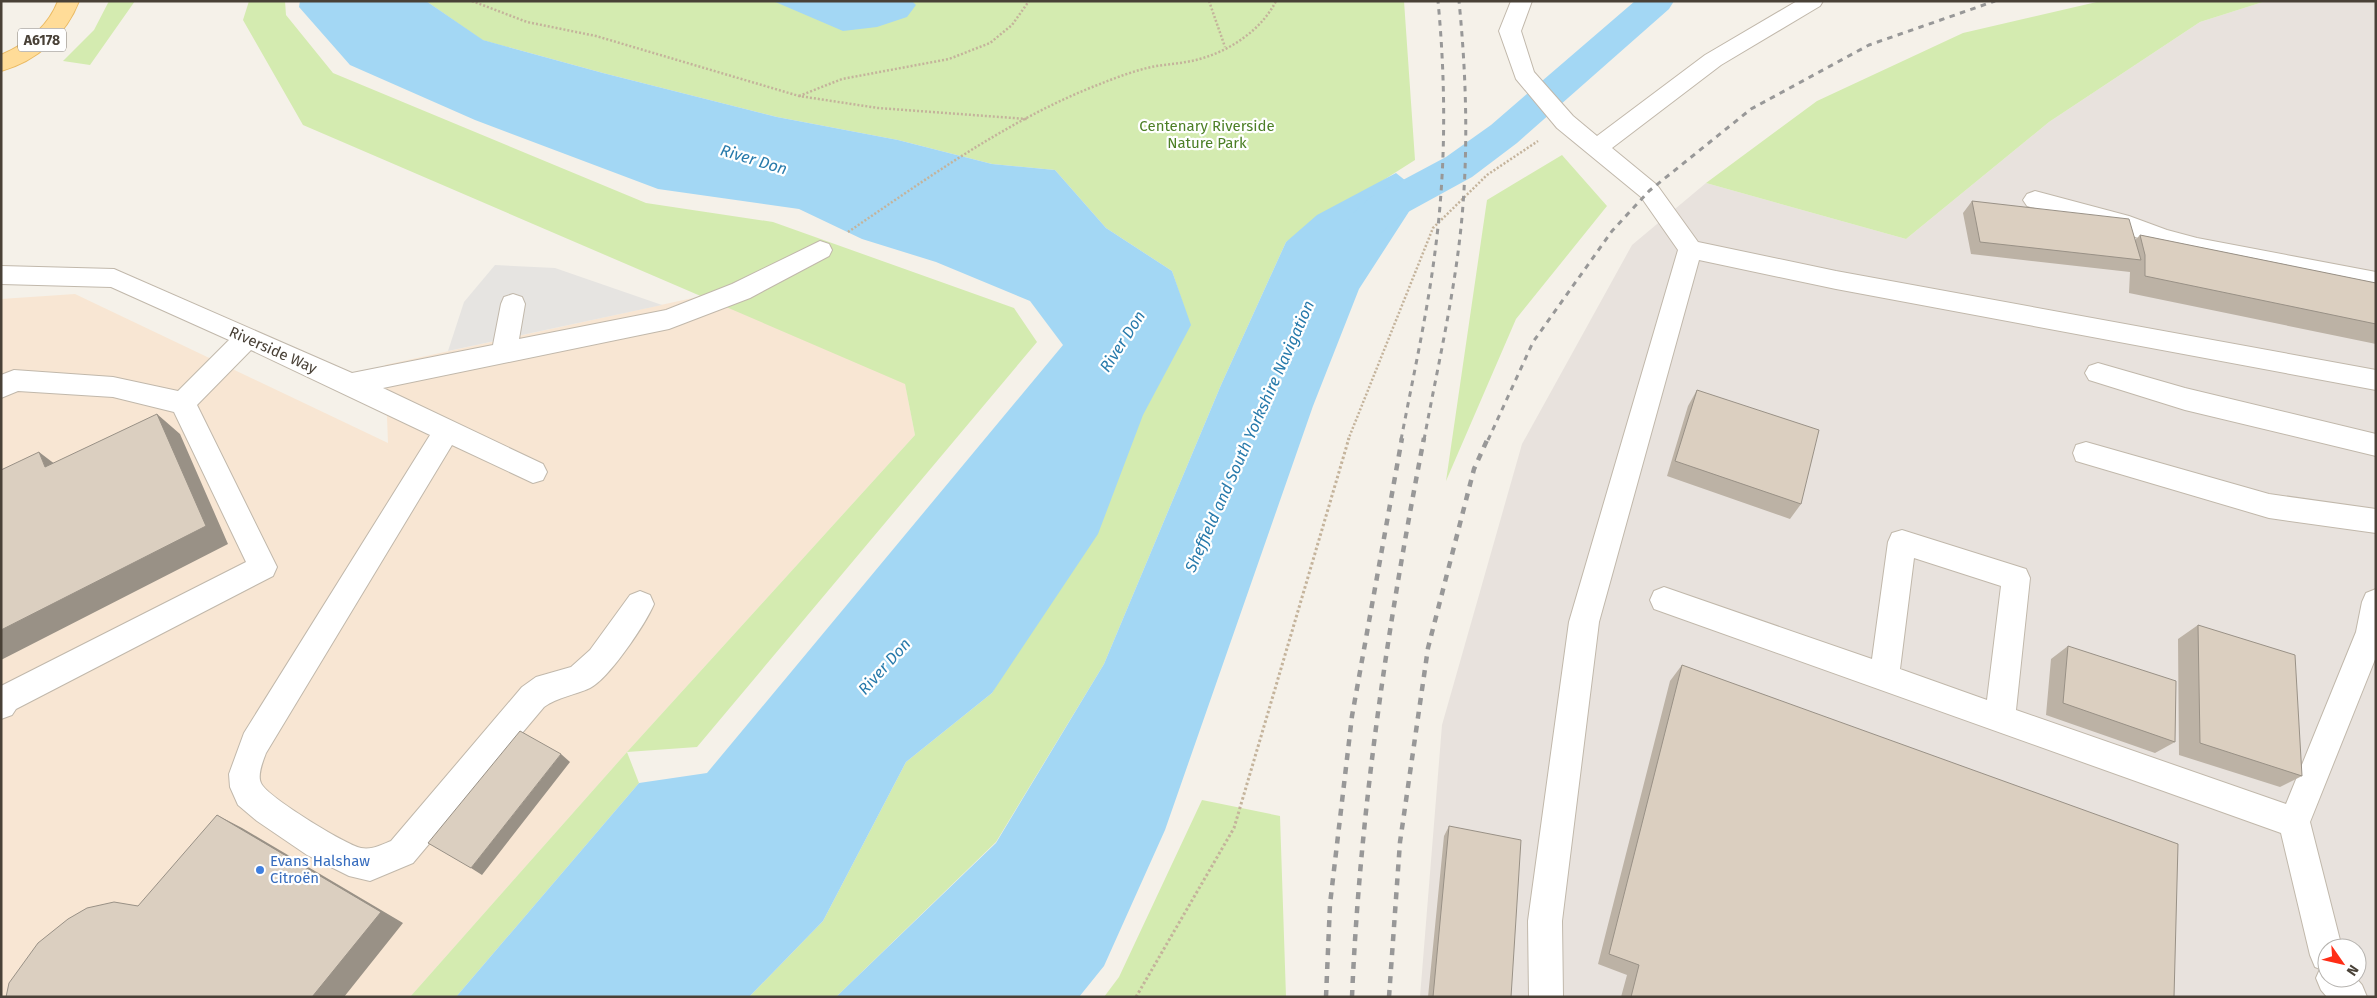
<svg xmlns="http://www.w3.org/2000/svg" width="2377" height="998" viewBox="0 0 2377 998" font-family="'Fira Sans',sans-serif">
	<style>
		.commercial { fill: #f8e6d3 }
		.industrial { fill: #e8e2dd; fill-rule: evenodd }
		.green { fill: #d4ebb0 }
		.parking { fill: #e6e4e1 }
		.water { fill: #a3d7f4 }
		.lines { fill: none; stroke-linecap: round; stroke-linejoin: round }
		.canal { fill: #a3d7f4; fill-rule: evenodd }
		.minor-casing { stroke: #c1b8ab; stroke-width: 2 }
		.major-casing { stroke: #eaba62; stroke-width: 2 }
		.path-far1 { stroke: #c4b39b; stroke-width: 2.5; stroke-dasharray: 2 2; stroke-linecap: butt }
		.path { stroke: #c4b39b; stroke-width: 3; stroke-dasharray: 2.5 2.5; stroke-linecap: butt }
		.minor { fill: #fff; fill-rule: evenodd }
		.major { fill: #ffdc98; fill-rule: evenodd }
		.rail-far1 { stroke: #989898; stroke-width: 3; stroke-dasharray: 5.5 5.5; stroke-linecap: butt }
		.rail { stroke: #989898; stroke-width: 4.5; stroke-dasharray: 7 7; stroke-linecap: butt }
		.wall { fill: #bcb2a5 }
		.shaded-wall { fill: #999186 }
		.building { fill: #dbcfc0; stroke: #999186 }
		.shop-dot { fill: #3f7fe0; stroke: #fff; stroke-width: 2 }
		.labels { text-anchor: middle; stroke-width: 4.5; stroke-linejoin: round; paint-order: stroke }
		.shield { fill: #fff; stroke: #807a73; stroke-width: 1 }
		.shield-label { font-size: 14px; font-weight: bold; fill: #494137 }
		.park-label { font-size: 15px; fill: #4c7f26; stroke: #fff }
		.street-label { font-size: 15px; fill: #494137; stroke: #fff }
		.shop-label { font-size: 15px; fill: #366cbe; stroke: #fff; text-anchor: start }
		.water-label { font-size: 16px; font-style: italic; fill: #277aab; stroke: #fff }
	</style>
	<rect width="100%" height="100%" fill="#f5f1e9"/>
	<path class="commercial" d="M75 294 388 443 385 365 702 296 905 383 915 435 627 752 410 997H1V299Z"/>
	<path class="industrial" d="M2266 1H2376V997H1420L1442 725 1522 444 1632 245 1706 183 1906 239 2049 122 2200 22ZM2327 948H2357V978H2327Z"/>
	<path class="green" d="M109 1H135L90 65 63 61 94 30Z
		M249 1H285L286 15 333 73 646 203 773 222 1014 308 1037 342 697 747 627 752 639 783 456 997H410L627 752 915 435 905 384 303 125 243 20Z
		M426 1H1404L1415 160 1286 242 1221 385 1104 664 996 842 836 997H749L823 921 906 762 992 693 1190 325 1172 271 1106 228 1055 170 992 164 898 140 777 117 603 73 482 40Z
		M2101 1H2266L2200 22 2049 122 1906 239 1706 183 1817 101 1963 33Z
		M1562 155 1607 206 1516 319 1446 481 1487 200Z
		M1202 800 1280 816 1286 997H1104L1119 977Z"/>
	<path class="parking" d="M495 265 555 268 662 305 448 351 464 302Z"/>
	<path class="water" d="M300 1H426L483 40 603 73 777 117 898 140 992 164 1055 170 1106 228 1172 271 1191 325 1143 415 1098 534 992 693 906 762 823 921 749 997H456L639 783 707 773 1063 345 1030 301 936 262 862 239 799 209 658 189 475 120 350 65 299 7Z
		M773 1H912L916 5 907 17 877 27 843 31Z
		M1396 173 1421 193 1359 289 1313 406 1165 830 1104 966 1079 997H836L996 843 1104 664 1221 385 1286 242 1317 215Z"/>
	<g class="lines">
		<path class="canal" d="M1635 1H1674L1669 9 1517 143 1472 177 1399 217 1380 234 1366 238 1352 234 1346 224 1352 214 1371 197 1446 157 1491 125Z"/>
		<g class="minor-casing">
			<path id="minor" d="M1511 1H1532L1521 31 1534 72 1573 116 1597 136 1705 55 1797 1H1823L1820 6 1721 65 1612 148 1657 185 1698 242 1836 271 2376 370V390L1836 289 1699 260 1599 622 1562 921 1563 997H1529L1528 921 1569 622 1678 250 1641 197 1557 128 1516 79 1499 31Z
				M2035 191 2129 216 2167 230 2197 238 2376 272V290L2197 256 2153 244 2123 232 2027 206 2023 200 2027 194Z
				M820 241 829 244 832 250 829 256 750 298 669 329 383 388 543 464 547 472 543 480 533 483 452 445 266 753C263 761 257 775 261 783 266 796 346 845 361 848 372 850 381 845 391 841L522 687 536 677 571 667 590 650 630 595 640 591 650 595 654 604C646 623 609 679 590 688 575 695 558 697 544 707L413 863 370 881 349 876 307 855 257 821 238 805 230 787 229 774 244 733 430 435 251 350 197 405 277 567 273 576 16 709 12 715 1 719V686L246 562 174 412 113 397 18 391 1 398V375L14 370 113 377 178 391 229 340 111 287 1 284V266L114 269 352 373 493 345 501 304 504 297 513 294 522 297 525 304 519 339 666 310 732 284Z
				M2098 363 2185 388 2376 434V456L2185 410 2089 380 2085 373 2089 366Z
				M2086 442 2269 494 2376 509V533L2269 518 2076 461 2073 453 2076 445Z
				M1902 530 2026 569 2030 578 2016 710 2286 804 2356 632 2362 602 2366 593 2376 589V657L2310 822 2342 948H2327V978H2356L2362 985 2367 997H2327L2321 990 2316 978 2320 969 2315 967 2310 955 2281 833 1654 609 1650 600 1654 591 1664 587 1872 659 1888 542 1892 533ZM1914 558 2001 586 1987 700 1900 669Z"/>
		</g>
		<g class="major-casing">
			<path id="major" d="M58 1H79C66 35 37 61 1 71V55C26 44 48 27 58 1Z"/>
		</g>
		<path class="path-far1" d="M472 1 527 22 596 36 799 96 878 108 1027 119
			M1209 1 1225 47
			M799 96 842 79 949 59 990 43 1012 25 1029 1
			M848 232C928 178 1009 119 1100 84 1115 78 1131 72 1147 68 1163 64 1180 64 1196 60 1228 52 1261 31 1276 1
			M1348 440 1433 228 1487 175 1538 141"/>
		<path class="path" d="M1136 997 1234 828 1349 438"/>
		<use href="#minor" class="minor"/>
		<use href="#major" class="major"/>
		<path class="rail-far1" d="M1401 440C1413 377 1427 315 1435 252 1446 169 1446 85 1438 1
			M1424 440C1436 375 1451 310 1459 245 1469 164 1467 82 1459 1
			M1488 440 1533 342 1612 231 1649 191 1751 109 1869 45 1995 1"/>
		<path class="rail" d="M1326 997 1330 904 1352 716 1402 438
			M1352 997C1360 808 1388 624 1424 438
			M1389 997 1400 842 1428 648 1474 469 1488 438"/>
	</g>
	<path class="wall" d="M1972 201 2135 240 2140 235 2376 283V344L2129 293 2130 272 1971 254 1963 213Z
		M1697 390 1801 504 1790 519 1667 476 1688 406Z
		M2198 625 2302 776 2280 787 2179 755 2178 639Z
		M2068 646 2175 742 2155 753 2046 715 2051 659Z
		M1682 665 2174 997H1621L1627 975 1598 964 1670 681Z
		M1449 826 1511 997H1428L1444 836Z"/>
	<path class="shaded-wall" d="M157 414 180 434 228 544 1 660V630Z
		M39 452 64 471 45 467Z
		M561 754 570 762 482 875 471 868Z
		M217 815 242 828 403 923 344 997H312Z"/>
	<path class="building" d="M1972 201 2129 219 2141 260 1980 242Z
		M2140 235 2376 283V324L2145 276V255Z
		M1697 390 1819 430 1801 504 1675 461Z
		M157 414 206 526 1 630V470L39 452 45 467Z
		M2198 625 2295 655 2302 776 2200 743Z
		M2068 646 2176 681 2175 742 2063 703Z
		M1682 665 2178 844 2174 997H1631L1639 965 1609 954Z
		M520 731 561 754 471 868 428 843Z
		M217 815 381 912 312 997H6L9 983 38 943 68 919 87 908 114 902 138 906Z
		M1449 826 1521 840 1511 997H1433Z"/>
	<circle class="shop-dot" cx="260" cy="870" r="5"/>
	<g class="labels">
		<rect class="shield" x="18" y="28.5" width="48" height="23" rx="4"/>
		<g class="shield-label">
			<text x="42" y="45">A6178</text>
		</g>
		<g class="park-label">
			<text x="1207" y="131">Centenary Riverside<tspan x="1207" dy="17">Nature Park</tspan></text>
		</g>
		<g class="street-label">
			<text transform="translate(273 350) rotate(24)" y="5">Riverside Way</text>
		</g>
		<g class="shop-label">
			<text x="270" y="866">Evans Halshaw<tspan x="270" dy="17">Citroën</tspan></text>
		</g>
		<g class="water-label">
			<text transform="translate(754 159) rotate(17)" y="6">River Don</text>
			<text transform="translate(1122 341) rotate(-57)" y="6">River Don</text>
			<text transform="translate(1249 436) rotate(-66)" y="6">Sheffield and South Yorkshire Navigation</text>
			<text transform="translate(884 666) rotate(-48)" y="6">River Don</text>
		</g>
	</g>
	<rect width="2377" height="998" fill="none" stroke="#494137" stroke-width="5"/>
	<g transform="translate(2342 963) rotate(124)"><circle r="24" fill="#ffffff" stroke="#b6b3af"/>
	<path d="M0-4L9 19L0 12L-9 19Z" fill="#ff2d16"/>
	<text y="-8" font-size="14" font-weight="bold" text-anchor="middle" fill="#494137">N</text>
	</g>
</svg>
